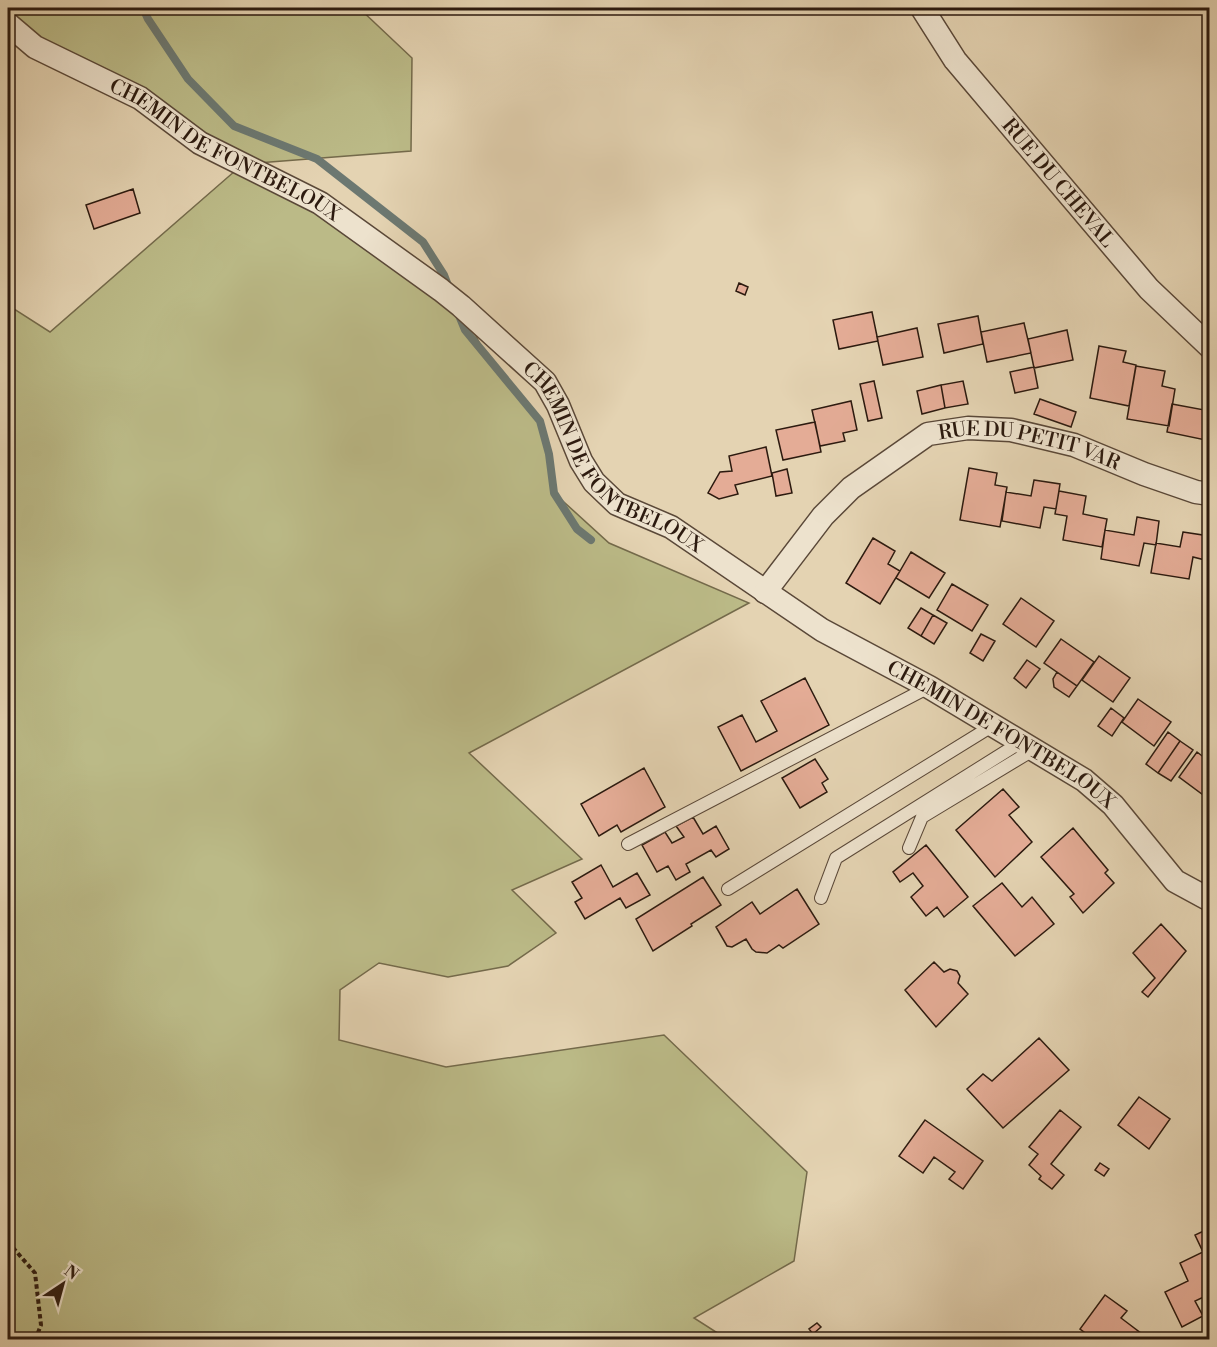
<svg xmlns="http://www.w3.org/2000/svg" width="1217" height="1347" viewBox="0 0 1217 1347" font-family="'Libre Bodoni',serif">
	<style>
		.green { fill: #bbba87; stroke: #746a4b; stroke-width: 1.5 }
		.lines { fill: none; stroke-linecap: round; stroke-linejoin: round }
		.stream { stroke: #6c7871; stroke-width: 8 }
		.building { fill: #e4ac96; stroke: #2c1a0f; stroke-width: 1.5 }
		.service-casing { stroke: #5a4838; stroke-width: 14 }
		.minor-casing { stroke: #5a4838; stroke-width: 25 }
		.path { stroke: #2c1a0f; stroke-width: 4; stroke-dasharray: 4.5 3; stroke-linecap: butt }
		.service { stroke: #ede2cd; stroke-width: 12 }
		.minor { stroke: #ede2cd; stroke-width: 22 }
		.labels { text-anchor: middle; stroke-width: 4.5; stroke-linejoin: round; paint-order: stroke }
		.street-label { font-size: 20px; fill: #2c1a0f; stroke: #ede2cd }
	</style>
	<rect width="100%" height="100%" fill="#e4d3b2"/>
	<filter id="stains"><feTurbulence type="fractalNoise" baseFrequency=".00333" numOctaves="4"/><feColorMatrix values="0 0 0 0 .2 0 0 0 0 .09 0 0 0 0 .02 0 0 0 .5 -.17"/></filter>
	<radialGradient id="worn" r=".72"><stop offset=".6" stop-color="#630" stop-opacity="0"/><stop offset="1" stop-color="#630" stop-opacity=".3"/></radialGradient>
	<path class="green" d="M8 8H359L412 58 411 151 245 164 461 306 489 362 540 421 554 493 609 543 749 603 469 753 582 859 512 890 556 933 508 966 448 977 379 963 340 990 339 1040 446 1067 664 1035 807 1172 794 1261 694 1318 727 1339H8V305L50 332 243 164 8 29Z"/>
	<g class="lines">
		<path class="stream" d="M143 8 148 19 188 79 234 126 317 159 423 242 444 275 449 288
			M458 313 465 330 540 421 549 454 554 493 577 529 591 540"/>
	</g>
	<path class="building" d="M133 189 140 213 94 229 86 205Z
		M739 283 748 287 745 295 736 291Z
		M872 312 878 341 839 349 833 320Z
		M978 316 983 344 944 353 938 324Z
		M1024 323 1031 353 987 362 981 332Z
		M917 328 923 357 883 365 877 337Z
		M1067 330 1073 360 1034 368 1028 339Z
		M1099 346 1126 351 1123 362 1136 365 1129 406 1090 398Z
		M1136 366 1165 371 1162 386 1175 389 1169 426 1127 419Z
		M1034 367 1038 388 1015 393 1010 372Z
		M874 381 882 418 868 421 860 384Z
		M963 381 968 404 945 408 941 385Z
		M941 385 945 408 922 414 917 391Z
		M1040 399 1076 412 1071 427 1034 414Z
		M851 401 857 430 843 433 845 441 820 446 812 410Z
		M1172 404 1210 411V451L1205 450 1206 440 1167 432Z
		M815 422 821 452 783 460 776 430Z
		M766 447 772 476 735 485 738 494 719 499 708 493 720 472 732 471 729 456Z
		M969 468 997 473 995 485 1007 487 1000 527 960 520Z
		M787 469 792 493 776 496 772 473Z
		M1034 480 1060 484 1056 509 1044 507 1040 528 1002 521 1006 492 1031 496Z
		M1059 491 1086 496 1083 514 1107 519 1102 547 1063 540 1067 516 1055 514Z
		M1137 517 1159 521 1156 545 1144 543 1139 566 1101 559 1105 530 1134 535Z
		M1183 532 1209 536 1205 560 1193 557 1189 579 1151 573 1156 543 1180 547Z
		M873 538 895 551 888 564 900 571 880 604 846 583Z
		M1209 540H1210V565L1205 564Z
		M911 552 945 573 929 598 896 578Z
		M952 584 988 605 972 631 937 610Z
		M1021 598 1054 621 1036 647 1003 624Z
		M921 608 933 615 921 636 908 628Z
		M933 615 947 623 934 644 921 636Z
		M981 634 995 641 983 661 970 653Z
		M1061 639 1094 662 1077 686 1044 663Z
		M1099 656 1130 678 1113 702 1082 680Z
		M1027 660 1040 669 1026 688 1014 678Z
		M1057 672 1077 686 1069 697 1054 687 1053 679Z
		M805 678 829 725 741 771 718 727 742 715 756 742 777 731 761 701Z
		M1138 699 1171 722 1154 746 1122 722Z
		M1111 708 1124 718 1112 736 1098 726Z
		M1168 732 1180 741 1158 773 1146 764Z
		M1180 741 1193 750 1171 781 1158 773Z
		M1197 752 1210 762V800L1179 777Z
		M815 759 828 779 822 783 827 792 800 808 782 778Z
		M644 768 665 807 621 832 617 825 599 836 581 804Z
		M1003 789 1019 807 1009 815 1032 842 995 877 956 830Z
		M693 817 703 834 716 826 729 849 716 857 711 850 686 864 690 872 676 880 668 866 657 872 642 845 665 832 672 843 684 837 676 826Z
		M1073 828 1108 870 1105 873 1114 883 1083 913 1070 897 1074 894 1041 857Z
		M926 845 968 897 944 917 937 907 926 916 911 897 923 886 913 873 900 882 893 872Z
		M601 865 613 887 637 873 650 895 626 908 620 898 585 919 575 902 582 898 572 882Z
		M703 877 721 905 691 924 692 926 653 951 636 919Z
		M1002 883 1022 907 1032 897 1054 924 1015 956 973 906Z
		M797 889 819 924 783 948 779 945 767 953 756 952 752 949 746 939 732 947 727 946 716 927 752 902 760 914Z
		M1161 924 1186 951 1148 997 1142 992 1155 978 1133 953Z
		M934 962 944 972 950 969 957 971 960 976 958 983 968 994 936 1027 905 990Z
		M1039 1038 1069 1070 1003 1128 967 1089 983 1074 992 1081Z
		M1139 1097 1170 1119 1149 1149 1118 1125Z
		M1060 1110 1081 1127 1051 1164 1064 1175 1052 1189 1039 1179 1041 1176 1029 1165 1038 1154 1029 1147Z
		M925 1120 983 1161 963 1189 949 1179 955 1172 934 1157 923 1173 899 1156Z
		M1100 1163 1109 1169 1104 1176 1095 1170Z
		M1210 1228V1294L1195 1301 1203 1316 1182 1327 1165 1292 1188 1281 1180 1263 1203 1252 1195 1235Z
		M1105 1295 1127 1311 1121 1318 1146 1337 1144 1340H1095L1080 1329Z
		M817 1323 821 1327 813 1334 809 1329Z"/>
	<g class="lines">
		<g class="service-casing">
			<path id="service" d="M628 844 929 687
				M909 848 922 817 1033 750
				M728 889 992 726
				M821 898 836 858 1021 742"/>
		</g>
		<g class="minor-casing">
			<g id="minor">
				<path id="s1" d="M922 8 955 60 1149 289 1210 347"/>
				<path id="s2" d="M8 24 35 47 140 98 200 143 320 203 441 290 461 306 545 382 558 405 581 461 594 482 617 504 671 527 822 630 929 687 1084 780 1113 805 1175 881 1210 900"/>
				<path id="s3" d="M765 592 823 516 851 488 928 434 968 428 1011 430 1074 445 1144 474 1196 492 1210 494"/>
			</g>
		</g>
		<path class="path" d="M8 1242 35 1273 41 1325 35 1340"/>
		<use href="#service" class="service"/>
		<use href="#minor" class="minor"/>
	</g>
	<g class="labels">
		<g class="street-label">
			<text dy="7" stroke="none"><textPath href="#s2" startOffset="252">CHEMIN DE FONTBELOUX</textPath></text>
			<text dy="7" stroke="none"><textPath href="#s1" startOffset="222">RUE DU CHEVAL</textPath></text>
			<text dy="7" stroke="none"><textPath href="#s3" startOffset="333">RUE DU PETIT VAR</textPath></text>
			<text dy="7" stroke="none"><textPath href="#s2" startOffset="756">CHEMIN DE FONTBELOUX</textPath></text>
			<text dy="7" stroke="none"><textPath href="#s2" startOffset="1242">CHEMIN DE FONTBELOUX</textPath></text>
		</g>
	</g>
	<rect width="1217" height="1347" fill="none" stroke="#e4d3b2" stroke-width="30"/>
	<rect x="9" y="9" width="1199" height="1329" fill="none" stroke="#2c1a0f" stroke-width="3"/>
	<rect x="15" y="15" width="1187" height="1317" fill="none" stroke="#2c1a0f" stroke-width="1.5"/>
	<g transform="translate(63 1284) rotate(36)" stroke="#ede2cd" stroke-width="4.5" paint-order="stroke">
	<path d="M0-4.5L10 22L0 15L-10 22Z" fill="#2c1a0f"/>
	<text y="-9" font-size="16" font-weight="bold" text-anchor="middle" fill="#2c1a0f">N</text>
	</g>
	<rect width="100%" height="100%" filter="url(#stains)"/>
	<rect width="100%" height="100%" fill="url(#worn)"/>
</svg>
